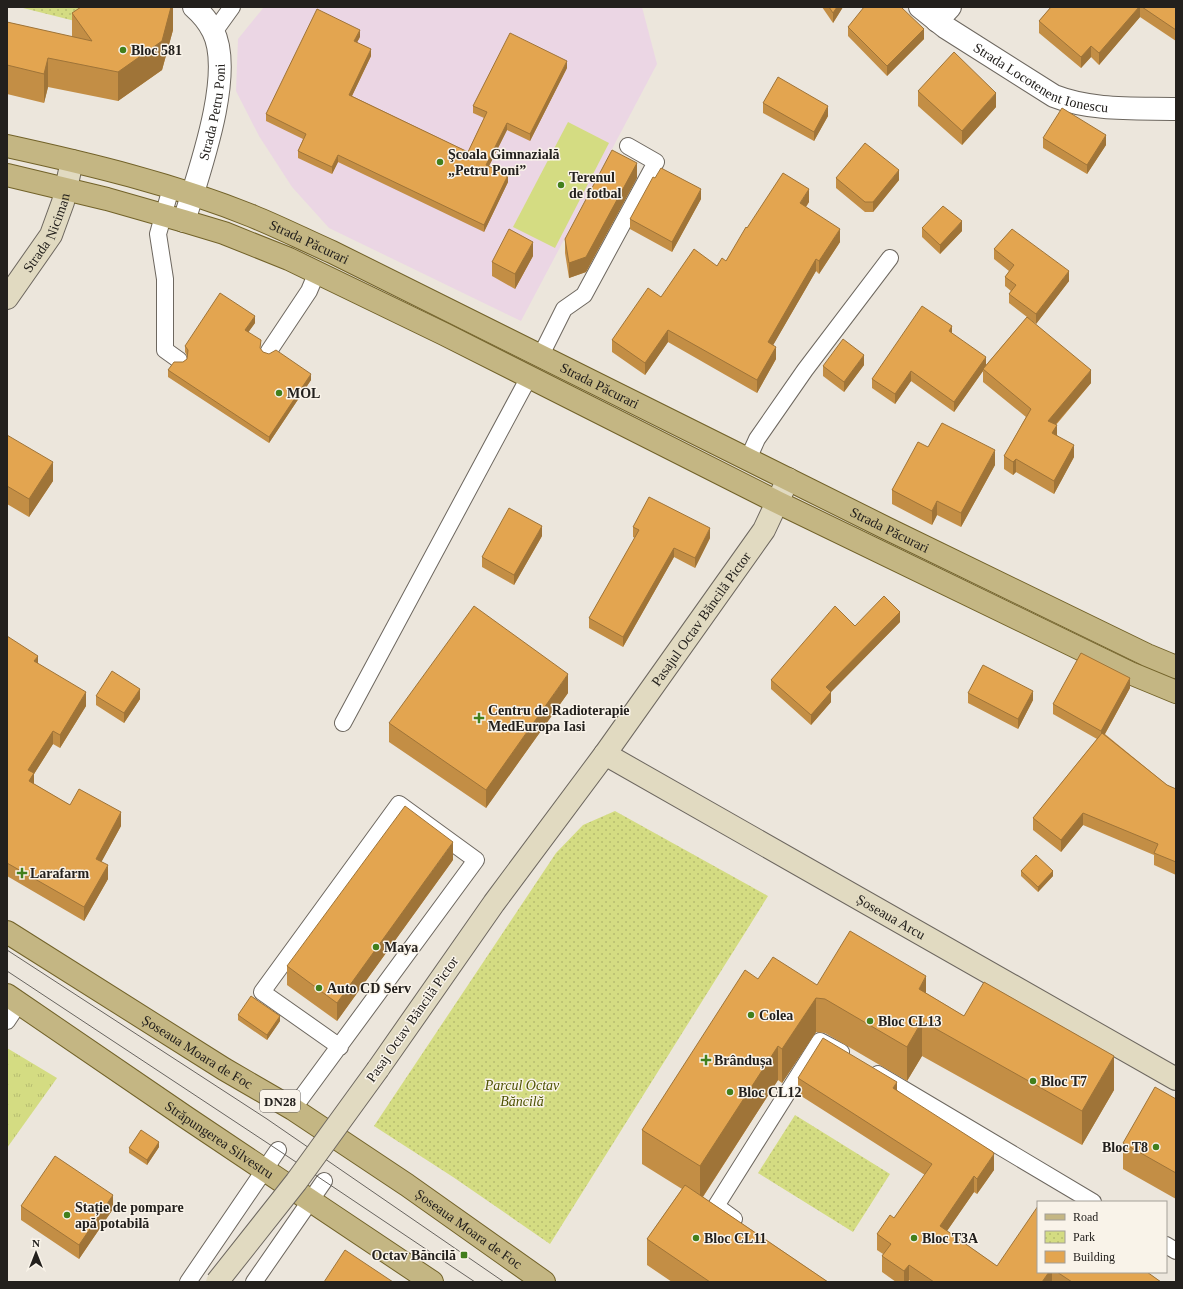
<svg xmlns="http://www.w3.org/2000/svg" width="1183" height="1289" viewBox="0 0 1183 1289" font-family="'Times New Roman',serif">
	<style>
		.education { fill: #ebd6e4 }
		.grass { fill: url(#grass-tufts) }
		.park { fill: url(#park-dots) }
		.pitch { fill: #d4dc82 }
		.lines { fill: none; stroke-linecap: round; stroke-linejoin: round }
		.lane-casing { stroke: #6d675f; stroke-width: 18 }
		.street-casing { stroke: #6d675f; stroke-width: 24 }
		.secondary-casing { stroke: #6d675f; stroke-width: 24 }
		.primary-casing { stroke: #726229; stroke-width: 24 }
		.lane { stroke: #fff; stroke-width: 16 }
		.street { stroke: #fff; stroke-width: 22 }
		.secondary { stroke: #e1dac1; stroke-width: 22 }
		.primary { stroke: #c4b683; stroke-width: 22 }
		.tram { stroke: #68645f; stroke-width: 1 }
		.secondary-bridge-casing { stroke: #6d675f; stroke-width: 24; stroke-linecap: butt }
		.secondary-bridge { stroke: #e1dac1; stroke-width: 22 }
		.wall { fill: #c38e45 }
		.shaded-wall { fill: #9f7438 }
		.building { fill: #e3a550; stroke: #9f7438 }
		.poi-dot { fill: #427f1c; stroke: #f9f3e9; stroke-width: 1.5 }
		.labels { text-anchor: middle; stroke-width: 3; stroke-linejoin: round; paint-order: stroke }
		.shield { fill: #f9f3e9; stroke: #635f5a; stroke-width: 1 }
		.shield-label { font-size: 13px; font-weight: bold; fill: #23201d }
		.poi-label { font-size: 14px; font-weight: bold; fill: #23201d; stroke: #f9f3e9; text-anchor: start }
		.street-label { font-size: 14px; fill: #23201d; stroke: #f9f3e9 }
		.park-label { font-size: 14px; font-style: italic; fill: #4e5202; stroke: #f9f3e9 }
	</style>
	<defs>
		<pattern id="grass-tufts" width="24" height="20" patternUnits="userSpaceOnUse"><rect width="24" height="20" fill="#d4dc82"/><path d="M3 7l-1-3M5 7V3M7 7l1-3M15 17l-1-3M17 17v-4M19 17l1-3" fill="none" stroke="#b6bc70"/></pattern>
		<pattern id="park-dots" width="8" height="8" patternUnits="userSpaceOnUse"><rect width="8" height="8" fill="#d4dc82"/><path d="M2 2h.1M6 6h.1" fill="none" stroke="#b6bc70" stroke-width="1.8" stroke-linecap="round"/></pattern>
	</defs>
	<rect width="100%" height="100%" fill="#ece6dc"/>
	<path class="education" d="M264 7H642L657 64 521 321 329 228 292 187 259 136 236 91 238 39Z"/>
	<path class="grass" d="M7 1048 57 1078 7 1148Z"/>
	<path class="park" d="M19 7H91L87 24Z
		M615 811 768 896 550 1244 453 1177 374 1126 556 853 583 825Z
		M795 1115 890 1174 853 1232 758 1173Z"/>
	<path class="pitch" d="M568 122 609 143 555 248 513 227Z"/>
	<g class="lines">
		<g class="lane-casing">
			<path id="lane" d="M214 32 232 7
				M171 188 158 234 165 279V350L179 360
				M269 351 309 291 317 272
				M541 355 564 309 584 295 656 162 628 146
				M748 459 757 439 805 370 890 258
				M343 723 529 377
				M7 1021 19 1003
				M878 1074 1093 1202
				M293 1109 476 860 399 804 262 992 340 1047
				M734 1219 716 1206 820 1041 841 1052
				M1166 1245 1176 1251
				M188 1282 278 1150
				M254 1282 324 1181"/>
		</g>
		<g class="street-casing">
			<g id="street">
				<path id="s1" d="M920 7 945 27 1054 96C1092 111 1135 108 1176 109"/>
				<path d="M937 21 950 7"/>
				<path id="s2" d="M184 221C198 175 235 74 213 31 208 21 202 14 194 7"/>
			</g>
		</g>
		<g class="secondary-casing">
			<g id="secondary">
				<path id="s3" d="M7 298 51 235 63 202 72 161"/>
				<path id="s4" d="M605 754 1176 1079"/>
				<path id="s5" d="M378 1069 494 903 605 754 764 530 788 479"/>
			</g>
		</g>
		<g class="primary-casing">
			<g id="primary">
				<path id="s6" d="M7 146C89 164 173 184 252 216 279 227 305 240 332 252L888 529 1147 655 1176 667"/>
				<path d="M7 175 107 199 184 221 224 233 289 259 444 334 777 502 1130 673 1176 692"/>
				<path id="s7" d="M7 932 224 1069 293 1109 407 1185 544 1282"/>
				<path id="s8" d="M7 995 187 1118 432 1282"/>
			</g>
		</g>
		<use href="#lane" class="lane"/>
		<use href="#street" class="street"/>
		<use href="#secondary" class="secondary"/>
		<use href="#primary" class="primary"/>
		<path class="tram" d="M7 950 267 1119 504 1282
			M7 971 278 1150 475 1282"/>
		<g class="secondary-bridge-casing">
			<path id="secondary-bridge" d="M217 1282 296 1182 378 1069"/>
		</g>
		<use href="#secondary-bridge" class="secondary-bridge"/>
	</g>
	<path class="wall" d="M173 7V30L162 70 118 101 48 87 44 103 7 94V22L72 37V13Z
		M822 7H843L833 23Z
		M1051 7H1176V41L1140 17 1099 65 1091 57 1081 68 1039 33V21Z
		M848 27 924 39 887 76 848 36Z
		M360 37 357 42 371 56 352 96 468 152 484 118 473 113V106L567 68 530 141 507 130 489 166 508 182 484 232 338 162 332 174 298 158V151L303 139 266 121V114Z
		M918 91 996 107 962 145 918 106Z
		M763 103 828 116 814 141 763 113Z
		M1043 138 1106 145 1087 174 1043 148Z
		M637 178 586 272 569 278 565 253V239Z
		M836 178 899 180 873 212H865L836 188Z
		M701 199 672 252 630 229V219Z
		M809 202 806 207 840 242 819 274 816 271 773 345 776 359 757 393 668 342 645 375 612 352V340L661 297 726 261 747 228Z
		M922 228 962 231 940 254 922 237Z
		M994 249 1069 281 1036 324 1028 318 1091 383 1056 425 1057 435 1074 457 1054 494 1016 472 1013 475 1004 469V456L1026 417 983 382V371L954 412 911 381 895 404 872 388V379L952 333 986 365 1027 317 1009 303V294L1011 291 1005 286V277L1009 271 994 259Z
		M533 256 515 289 492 276V262Z
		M255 323 248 332 263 352 311 380 269 443 168 377V370L183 362 187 359V356L185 352V346Z
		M864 365 844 392 823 376V366Z
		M7 435 53 481 29 517 7 504Z
		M928 447 995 465 961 527 937 515 932 525 892 504V490Z
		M633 527 710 538 695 568 674 557 623 647 589 628V618L635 538 633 537Z
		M542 536 514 585 482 567V557Z
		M900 622 831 692V702L811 725 771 689V680L855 626Z
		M7 636 86 706 60 748 53 744 34 774V784L70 805 121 826 101 862 108 879 84 921 7 876Z
		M1130 688 1105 734 1167 785 1176 789V875L1154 865V855L1083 825 1061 852 1033 830V818L1097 739 1053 714V704Z
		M568 693 486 808 389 742V723Z
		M968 693 1033 700 1018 729 968 703Z
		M96 696 140 699 124 723 96 705Z
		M453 860 337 1021 287 985V966Z
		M1021 871 1053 876 1038 892 1021 876Z
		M758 979 817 985 926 993 964 1016 1114 1090 1082 1145 922 1056 907 1081 825 1033 816 1032 782 1083 778 1080 703 1197 828 1282H672L647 1265V1239L682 1189 642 1164V1130Z
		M238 1015 280 1021 267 1040 238 1020Z
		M798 1078 897 1090 994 1170 977 1194 974 1192 947 1231 997 1266 1038 1272H1147L1161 1282H911L909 1280 908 1282H896L882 1272V1256L883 1254 877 1250V1234L894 1218 925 1175 798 1094Z
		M1176 1099V1199L1123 1169V1143Z
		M159 1147 147 1165 129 1153V1148Z
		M21 1206 113 1209 79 1259 21 1220Z"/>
	<path class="shaded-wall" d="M171 7H173V30L162 70 118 101V72Z
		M837 7H843L833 23V13Z
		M1139 7H1140V17L1099 65V53Z
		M924 29V39L887 76V66Z
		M360 30V37L354 48V41Z
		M1091 46V57L1081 68V57Z
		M371 49V56L349 102V95Z
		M48 58V87L44 103V74Z
		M567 61V68L530 141V134Z
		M996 93V107L962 145V131Z
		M828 106V116L814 141V132Z
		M507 123V130L486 172V165Z
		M1106 135V145L1087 174V165Z
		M338 155V162L332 174V167Z
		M637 163V178L586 272 569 278V263Z
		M899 170V180L873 212V202Z
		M508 175V182L484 232V225Z
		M701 189V199L672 252V242Z
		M809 189V202L800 215V203Z
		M962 221V231L940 254V245Z
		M840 229V242L819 274V261Z
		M533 242V256L515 289V274Z
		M816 259V271L768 354V342Z
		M1069 271V281L1036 324V314Z
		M255 316V323L245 337V330Z
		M952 326V336L949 331Z
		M668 330V342L645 375V363Z
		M776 347V359L757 393V380Z
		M864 355V365L844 392V382Z
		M986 357V366L983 369V371L954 412V402Z
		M1091 370V383L1048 433V421Z
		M911 371V381L895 404V394Z
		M311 374V380L269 443V437Z
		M1057 425V438L1052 433Z
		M1074 445V457L1054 494V481Z
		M995 450V465L961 527V513Z
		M1016 459V472L1013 475V462Z
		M53 462V481L29 517V499Z
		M937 501V515L932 525V511Z
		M542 526V536L514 585V575Z
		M710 528V538L695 568V558Z
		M674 548V557L623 647V637Z
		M900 612V622L826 697V687Z
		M38 656V669L34 661Z
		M568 674V693L486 808V790Z
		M1130 678V688L1101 741V731Z
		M140 689V699L124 723V713Z
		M1033 691V700L1018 729V719Z
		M86 692V706L60 748V735Z
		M831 692V702L811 725V715Z
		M53 731V744L34 774V787L29 795 28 770Z
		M121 812V826L96 872V859Z
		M1083 813V825L1061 852V840Z
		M453 842V860L337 1021V1003Z
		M108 865V879L84 921V907Z
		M1053 871V876L1038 892V887Z
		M926 976V1010L919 989Z
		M816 998V1032L782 1083V1049Z
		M280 1016V1021L267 1040V1035Z
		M922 1021V1056L907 1081V1047Z
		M778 1046V1080L700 1201V1166Z
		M1114 1056V1090L1082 1145V1111Z
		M897 1082V1097L893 1088Z
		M159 1142V1147L147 1165V1160Z
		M994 1154V1170L977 1194V1179Z
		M974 1176V1192L940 1241V1226Z
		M113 1195V1209L79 1259V1245Z
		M909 1265V1280L908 1282H904V1271Z
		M1049 1272H1052V1282H1042Z"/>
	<path class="building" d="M81 7H171L162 41 118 72 48 58 44 74 7 65V22L92 41 72 13Z
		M829 7H837L833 13Z
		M864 7H901L924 29 887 66 848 27Z
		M1051 7H1139L1099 53 1091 46 1081 57 1039 21Z
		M1142 7H1176V30Z
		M317 9 360 30 354 41 371 49 349 95 468 152 487 112 473 106 510 33 567 61 530 134 507 123 486 165 508 175 484 225 338 155 332 167 298 151 306 134 266 114Z
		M954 52 996 93 962 131 918 91Z
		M778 77 828 106 814 132 763 103Z
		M1062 108 1106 135 1087 165 1043 138Z
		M865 143 899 170 873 202H865L836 178Z
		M612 150 637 163 586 257 569 263 565 239Z
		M661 168 701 189 672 242 630 219 653 177 655 178Z
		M783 173 809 189 800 203 840 229 819 261 816 259 768 342 776 347 757 380 668 330 645 363 612 340 648 288 661 297 694 249 717 266 722 258 726 261 746 227 747 228Z
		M943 206 962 221 940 245 922 228Z
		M509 229 533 242 515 274 492 262Z
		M1012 229 1069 271 1036 314 1009 294 1016 285 1005 277 1014 265 994 249Z
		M220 293 255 316 245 330 261 340 260 348 263 352 269 354 276 350 311 374 269 437 168 370 174 362H183L187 359 188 350 185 346Z
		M922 306 952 326 949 331 986 357 954 402 911 371 895 394 872 379Z
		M1027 317 1091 370 1048 421 1057 425 1052 433 1074 445 1054 481 1016 459 1013 462 1004 456 1031 409 983 369Z
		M843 339 864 355 844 382 823 366Z
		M942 423 995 450 961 513 937 501 932 511 892 490 918 442 928 447Z
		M7 435 53 462 29 499 7 486Z
		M649 497 710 528 695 558 674 548 623 637 589 618 639 530 633 527Z
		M509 508 542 526 514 575 482 557Z
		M884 596 900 612 826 687 831 692 811 715 771 680 835 606 855 626Z
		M474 606 568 674 486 790 389 723Z
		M7 636 38 656 34 661 86 692 60 735 53 731 28 770 34 773 29 781 70 805 79 789 121 812 96 859 108 865 84 907 7 863Z
		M1081 653 1130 678 1101 731 1053 704Z
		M983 665 1033 691 1018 719 968 693Z
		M112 671 140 689 124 713 96 696Z
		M1102 733 1167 785 1176 789V862L1154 853 1158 844 1083 813 1061 840 1033 818Z
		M405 806 453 842 337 1003 287 966Z
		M1036 855 1053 871 1038 887 1021 871Z
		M850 931 926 976 919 989 964 1016 984 982 1114 1056 1082 1111 922 1021 907 1047 825 999 816 998 782 1049 778 1046 700 1166 642 1130 745 970 758 979 773 957 817 985Z
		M251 996 280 1016 267 1035 238 1015Z
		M823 1038 897 1082 893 1088 993 1152 994 1154 977 1179 974 1176 940 1226 997 1266 1038 1206V1272H1049L1042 1282H934L909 1265 904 1271 882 1256 891 1244 877 1234 890 1215 894 1218 932 1164 798 1078Z
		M1155 1087 1176 1099V1173L1123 1143Z
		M141 1130 159 1142 147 1160 129 1148Z
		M55 1156 113 1195 79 1245 21 1206Z
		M685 1185 828 1282H710L647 1239Z
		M345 1250 393 1282H324Z
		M1057 1272H1147L1161 1282H1072Z"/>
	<g class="poi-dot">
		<circle cx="123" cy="50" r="4"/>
		<circle cx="440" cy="162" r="4"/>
		<circle cx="561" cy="185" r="4"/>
		<circle cx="279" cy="393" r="4"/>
		<path d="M477 712h4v4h4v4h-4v4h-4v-4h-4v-4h4z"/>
		<path d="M20 867h4v4h4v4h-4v4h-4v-4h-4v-4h4z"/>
		<circle cx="376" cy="947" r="4"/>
		<circle cx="319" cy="988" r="4"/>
		<circle cx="751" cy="1015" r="4"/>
		<circle cx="870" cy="1021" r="4"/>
		<path d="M704 1054h4v4h4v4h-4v4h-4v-4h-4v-4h4z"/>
		<circle cx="1033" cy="1081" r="4"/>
		<circle cx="730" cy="1092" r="4"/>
		<circle cx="1156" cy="1147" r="4"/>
		<circle cx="67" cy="1215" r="4"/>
		<circle cx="696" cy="1238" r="4"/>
		<circle cx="914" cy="1238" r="4"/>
		<rect x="460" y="1251" width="8" height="8" rx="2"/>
	</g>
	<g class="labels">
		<rect class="shield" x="260" y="1090" width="40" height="22" rx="3"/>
		<g class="shield-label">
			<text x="280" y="1106">DN28</text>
		</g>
		<g class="poi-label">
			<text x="131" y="55">Bloc 581</text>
			<text x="448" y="159">Şcoala Gimnazială<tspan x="448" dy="16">„Petru Poni”</tspan></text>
			<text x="569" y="182">Terenul<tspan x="569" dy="16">de fotbal</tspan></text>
			<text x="287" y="398">MOL</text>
			<text x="488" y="715">Centru de Radioterapie<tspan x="488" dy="16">MedEuropa Iasi</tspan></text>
			<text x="30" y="878">Larafarm</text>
			<text x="384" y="952">Maya</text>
			<text x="327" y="993">Auto CD Serv</text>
			<text x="759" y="1020">Colea</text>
			<text x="878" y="1026">Bloc CL13</text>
			<text x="714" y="1065">Brândușa</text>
			<text x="1041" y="1086">Bloc T7</text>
			<text x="738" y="1097">Bloc CL12</text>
			<text x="1148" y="1152" text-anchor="end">Bloc T8</text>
			<text x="75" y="1212">Stație de pompare<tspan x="75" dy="16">apă potabilă</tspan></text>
			<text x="704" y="1243">Bloc CL11</text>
			<text x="922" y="1243">Bloc T3A</text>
			<text x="456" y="1260" text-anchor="end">Octav Băncilă</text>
		</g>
		<g class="street-label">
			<text dy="5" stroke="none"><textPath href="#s1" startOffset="142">Strada Locotenent Ionescu</textPath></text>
			<text dy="5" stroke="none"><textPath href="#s2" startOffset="113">Strada Petru Poni</textPath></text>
			<text dy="5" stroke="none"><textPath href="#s3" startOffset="77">Strada Niciman</textPath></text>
			<text dy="5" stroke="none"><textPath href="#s6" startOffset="318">Strada Păcurari</textPath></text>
			<text dy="5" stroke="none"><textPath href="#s6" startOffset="642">Strada Păcurari</textPath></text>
			<text dy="5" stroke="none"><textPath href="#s6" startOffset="966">Strada Păcurari</textPath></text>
			<text dy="5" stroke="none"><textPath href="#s5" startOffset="554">Pasajul Octav Băncilă Pictor</textPath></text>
			<text dy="5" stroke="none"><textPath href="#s4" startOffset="329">Șoseaua Arcu</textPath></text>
			<text transform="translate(412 1019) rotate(-55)" y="5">Pasaj Octav Băncilă Pictor</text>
			<text dy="5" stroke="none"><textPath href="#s7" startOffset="225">Șoseaua Moara de Foc</textPath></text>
			<text dy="5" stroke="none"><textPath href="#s8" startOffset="257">Străpungerea Silvestru</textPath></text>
			<text dy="5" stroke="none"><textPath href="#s7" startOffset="549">Șoseaua Moara de Foc</textPath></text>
		</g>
		<g class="park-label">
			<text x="522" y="1090">Parcul Octav<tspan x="522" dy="16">Băncilă</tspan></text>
		</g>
	</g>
	<rect width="1183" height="1289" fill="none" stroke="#23201d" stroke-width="16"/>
	<rect x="1037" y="1201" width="130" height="72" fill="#f9f3e9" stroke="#a39f97"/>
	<rect x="1045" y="1214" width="20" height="6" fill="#c4b683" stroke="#a39f97"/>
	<text x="1073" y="1221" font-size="12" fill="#23201d">Road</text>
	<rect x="1045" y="1231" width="20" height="12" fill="url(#park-dots)" stroke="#a39f97"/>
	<text x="1073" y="1241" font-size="12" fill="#23201d">Park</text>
	<rect x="1045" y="1251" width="20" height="12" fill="#e3a550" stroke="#a39f97"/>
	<text x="1073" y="1261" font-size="12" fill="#23201d">Building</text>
	<g transform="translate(36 1253)" stroke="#f9f3e9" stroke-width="3" paint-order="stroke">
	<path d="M0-3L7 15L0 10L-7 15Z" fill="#23201d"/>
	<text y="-6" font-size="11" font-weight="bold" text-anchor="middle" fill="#23201d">N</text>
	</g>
</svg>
